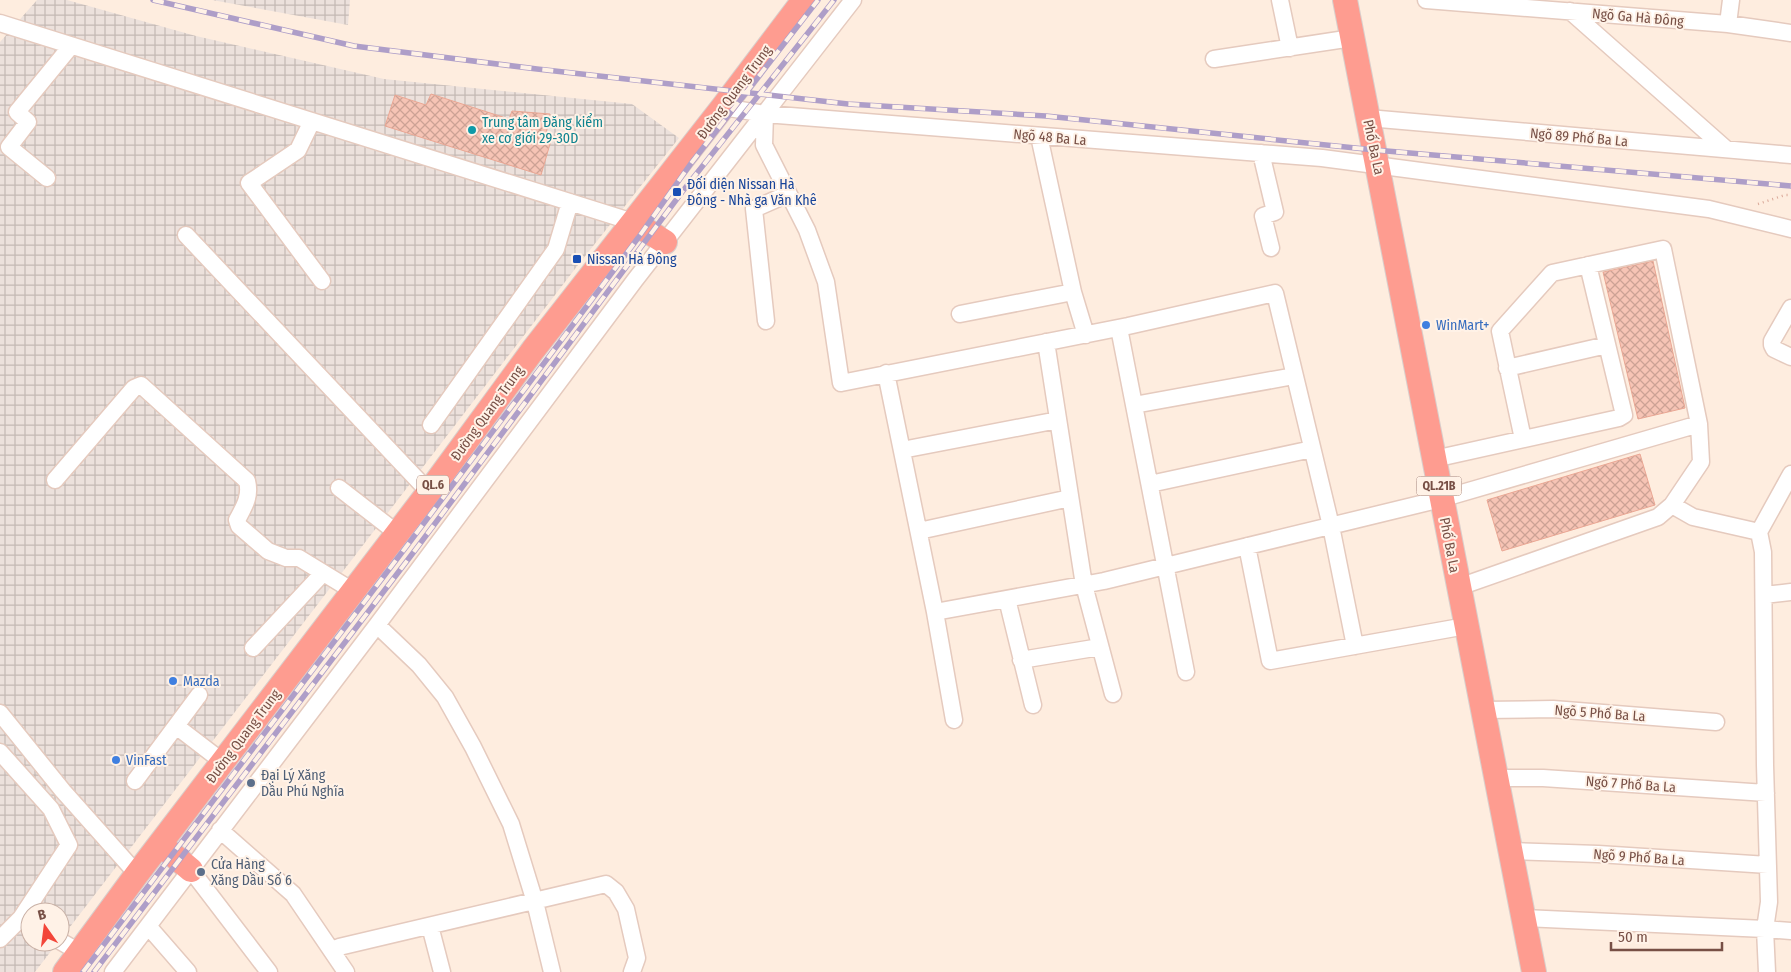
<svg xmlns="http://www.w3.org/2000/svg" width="1791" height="972" viewBox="0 0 1791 972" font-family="'Fira Sans Condensed',sans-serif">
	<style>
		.industrial { fill: url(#industrial-grid) }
		.building { fill: url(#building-cross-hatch); stroke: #eaa794 }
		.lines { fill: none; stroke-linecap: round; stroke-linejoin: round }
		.minor-casing { stroke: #e5cabe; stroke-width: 19 }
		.highway-casing { stroke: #d9cecb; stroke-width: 26 }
		.path { stroke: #daa898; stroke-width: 2.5; stroke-dasharray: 1 4; stroke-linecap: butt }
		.minor { stroke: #fff; stroke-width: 16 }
		.highway { stroke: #fe9c90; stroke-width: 24 }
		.rail-casing { stroke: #ae9ec8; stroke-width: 5.5 }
		.rail { stroke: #fff2e7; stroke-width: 4; stroke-dasharray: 11; stroke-linecap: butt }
		.culture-dot { fill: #0f9aa8; stroke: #fff2e7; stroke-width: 2 }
		.transit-dot { fill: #1a4fb4; stroke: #fff2e7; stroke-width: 2 }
		.shop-dot { fill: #3f7fe0; stroke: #fff2e7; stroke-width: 2 }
		.service-dot { fill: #5c6f8a; stroke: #fff2e7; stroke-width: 2 }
		.labels { text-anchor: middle; stroke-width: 4; stroke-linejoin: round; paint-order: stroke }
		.shield { fill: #fff2e7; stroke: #a08076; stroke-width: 1 }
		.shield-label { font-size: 12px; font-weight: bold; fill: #774f45 }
		.street-label { font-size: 14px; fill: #774f45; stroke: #fff2e7 }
		.culture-label { font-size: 14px; fill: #0d838f; stroke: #fff2e7; text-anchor: start }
		.transit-label { font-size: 14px; fill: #164399; stroke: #fff2e7; text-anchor: start }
		.shop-label { font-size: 14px; fill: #366cbe; stroke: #fff2e7; text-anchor: start }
		.service-label { font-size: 14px; fill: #4e5e75; stroke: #fff2e7; text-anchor: start }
	</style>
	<defs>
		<pattern id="industrial-grid" width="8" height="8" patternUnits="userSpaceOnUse" patternTransform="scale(1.25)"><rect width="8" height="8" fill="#ece1dc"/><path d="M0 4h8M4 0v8" fill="none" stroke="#c4b9b4"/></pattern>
		<pattern id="building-cross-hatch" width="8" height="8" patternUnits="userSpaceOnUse" patternTransform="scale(1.25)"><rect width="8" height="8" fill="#f6c4b5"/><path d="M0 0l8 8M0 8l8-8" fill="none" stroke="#cca295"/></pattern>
	</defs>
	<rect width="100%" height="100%" fill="#feeddf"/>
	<path class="industrial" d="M37 0H67L196 36 384 79 632 104 679 138 578 265 60 940V912H30V942H58L35 972H0V42Z
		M212 0H350L348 25Z"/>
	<path class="building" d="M431 94 509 119 512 111 550 114 546 134 552 137 541 175 385 126 395 95 426 105Z
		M1653 261 1685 408 1638 419 1603 272Z
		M1640 454 1655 505 1502 551 1487 500Z"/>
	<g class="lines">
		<g class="minor-casing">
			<path id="minor" d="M1280 0 1290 48
				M1426 0 1728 24 1791 33
				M1570 11 1726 149
				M0 23 633 222
				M1728 24 1731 0
				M1214 59 1352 38
				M723 107 765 114 1322 158 1709 209 1791 229
				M765 114 764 145 807 230 826 282 841 383 1128 326 1275 293 1331 526 1355 646
				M1368 118 1791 155
				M312 121 298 150 249 183 322 281
				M1039 136 1073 292
				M1261 153 1275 212 1263 216 1271 248
				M47 178 9 147 28 122 17 112 71 46
				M186 235 429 492
				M1791 308 1772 341V345L1774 349 1791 357
				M960 314 1073 292 1086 335
				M766 321 754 209 788 194
				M1119 328 1186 672
				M1046 342 1084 585 1113 694
				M1507 368 1607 345
				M886 373 935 612 954 720
				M1134 405 1294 376
				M431 425 556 249 570 202
				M902 450 1058 420
				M1434 459 1619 418 1624 415 1588 265
				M55 480 134 388 141 385 247 481C251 496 244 507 237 520L239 526 268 551 286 558H299L353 591
				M1150 484 1312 449
				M339 488 397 533
				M1672 505 1693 517 1759 532
				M919 531 1070 498
				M1247 546 1270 661 1466 626
				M1459 587 1658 517 1672 505 1701 462 1699 424 1663 249 1552 273 1500 331 1523 439
				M1764 595 1791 592
				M1007 599 1033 705
				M935 612 1104 581 1441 499 1699 424
				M377 625 419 665 445 697 473 747 511 824 535 902 552 972
				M253 648 323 573
				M1021 660 1100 647
				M1483 710 1553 709 1716 722
				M0 713 63 791 137 874
				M176 726 223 762
				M0 752 51 809 69 845 21 918 30 923
				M1496 778H1543L1766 793
				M135 781 199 695
				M220 830 293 894 346 972
				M1511 851 1598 854 1768 865
				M191 870 269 972
				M1524 918 1765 929 1769 902 1765 765 1763 552 1759 532 1791 474
				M148 926 188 972
				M430 926 442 972
				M0 939 21 918
				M60 941 79 952
				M339 947 606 884 616 892 626 909 637 958 632 972
				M113 972 377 625 635 280 853 0
				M1767 972 1765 929 1791 931"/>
		</g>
		<g class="highway-casing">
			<path id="highway" d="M1345 0 1534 972
				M633 222 665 242
				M160 844 191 870
				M65 972 137 874 429 492 533 350 723 107 804 0"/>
		</g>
		<path class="path" d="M1758 204 1785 195H1791"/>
		<use href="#minor" class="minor"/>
		<use href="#highway" class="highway"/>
		<g class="rail-casing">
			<path id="rail" d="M153 0 354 46 537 69 848 104 1046 116 1375 150 1791 186
				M83 972 406 547 638 238 692 162 818 0
				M94 972 416 549 682 192 834 0"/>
		</g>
		<use href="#rail" class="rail"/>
	</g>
	<circle class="culture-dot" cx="472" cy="130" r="5"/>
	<g class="transit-dot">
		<rect x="672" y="187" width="10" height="10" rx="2.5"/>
		<rect x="572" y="254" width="10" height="10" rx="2.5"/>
	</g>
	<g class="shop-dot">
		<circle cx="1426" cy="325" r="5"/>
		<circle cx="173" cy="681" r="5"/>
		<circle cx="116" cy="760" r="5"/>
	</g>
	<g class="service-dot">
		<circle cx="251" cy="783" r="5"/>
		<circle cx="201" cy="872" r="5"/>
	</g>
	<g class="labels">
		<g class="shield">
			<rect x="417" y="475.5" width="32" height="19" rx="4"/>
			<rect x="1416.5" y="476.5" width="45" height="19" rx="4"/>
		</g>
		<g class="shield-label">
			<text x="433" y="489">QL.6</text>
			<text x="1439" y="490">QL.21B</text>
		</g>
		<g class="street-label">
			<text transform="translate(1638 17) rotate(5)" y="5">Ngõ Ga Hà Đông</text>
			<text transform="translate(734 92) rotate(-53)" y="5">Đường Quang Trung</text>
			<text transform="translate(1050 137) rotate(5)" y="5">Ngõ 48 Ba La</text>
			<text transform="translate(1579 137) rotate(5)" y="5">Ngõ 89 Phố Ba La</text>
			<text transform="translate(1374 147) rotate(78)" y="5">Phố Ba La</text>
			<text transform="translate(487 413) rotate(-54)" y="5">Đường Quang Trung</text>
			<text transform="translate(1450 545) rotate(79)" y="5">Phố Ba La</text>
			<text transform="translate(1600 713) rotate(4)" y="5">Ngõ 5 Phố Ba La</text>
			<text transform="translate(243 736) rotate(-53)" y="5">Đường Quang Trung</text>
			<text transform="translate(1631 784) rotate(4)" y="5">Ngõ 7 Phố Ba La</text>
			<text transform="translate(1639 857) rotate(4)" y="5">Ngõ 9 Phố Ba La</text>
		</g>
		<g class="culture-label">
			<text x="482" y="127">Trung tâm Đăng kiểm<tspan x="482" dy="16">xe cơ giới 29-30D</tspan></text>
		</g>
		<g class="transit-label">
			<text x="687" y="189">Đối diện Nissan Hà<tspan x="687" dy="16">Đông - Nhà ga Văn Khê</tspan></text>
			<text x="587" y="264">Nissan Hà Đông</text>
		</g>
		<g class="shop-label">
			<text x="1436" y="330">WinMart+</text>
			<text x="183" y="686">Mazda</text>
			<text x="126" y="765">VinFast</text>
		</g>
		<g class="service-label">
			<text x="261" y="780">Đại Lý Xăng<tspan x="261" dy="16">Dầu Phú Nghĩa</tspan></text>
			<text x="211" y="869">Cửa Hàng<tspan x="211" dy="16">Xăng Dầu Số 6</tspan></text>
		</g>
	</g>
	<g transform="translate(45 927) rotate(346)"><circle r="24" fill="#fff2e7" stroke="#c9b1a6"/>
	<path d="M0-4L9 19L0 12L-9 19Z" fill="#f34639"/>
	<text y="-8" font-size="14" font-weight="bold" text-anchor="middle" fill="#774f45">B</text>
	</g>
	<path d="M1611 942v8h111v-8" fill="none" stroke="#774f45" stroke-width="2.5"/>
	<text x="1618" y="942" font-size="15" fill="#774f45" stroke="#fff2e7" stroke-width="4" paint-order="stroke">50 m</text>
</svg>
